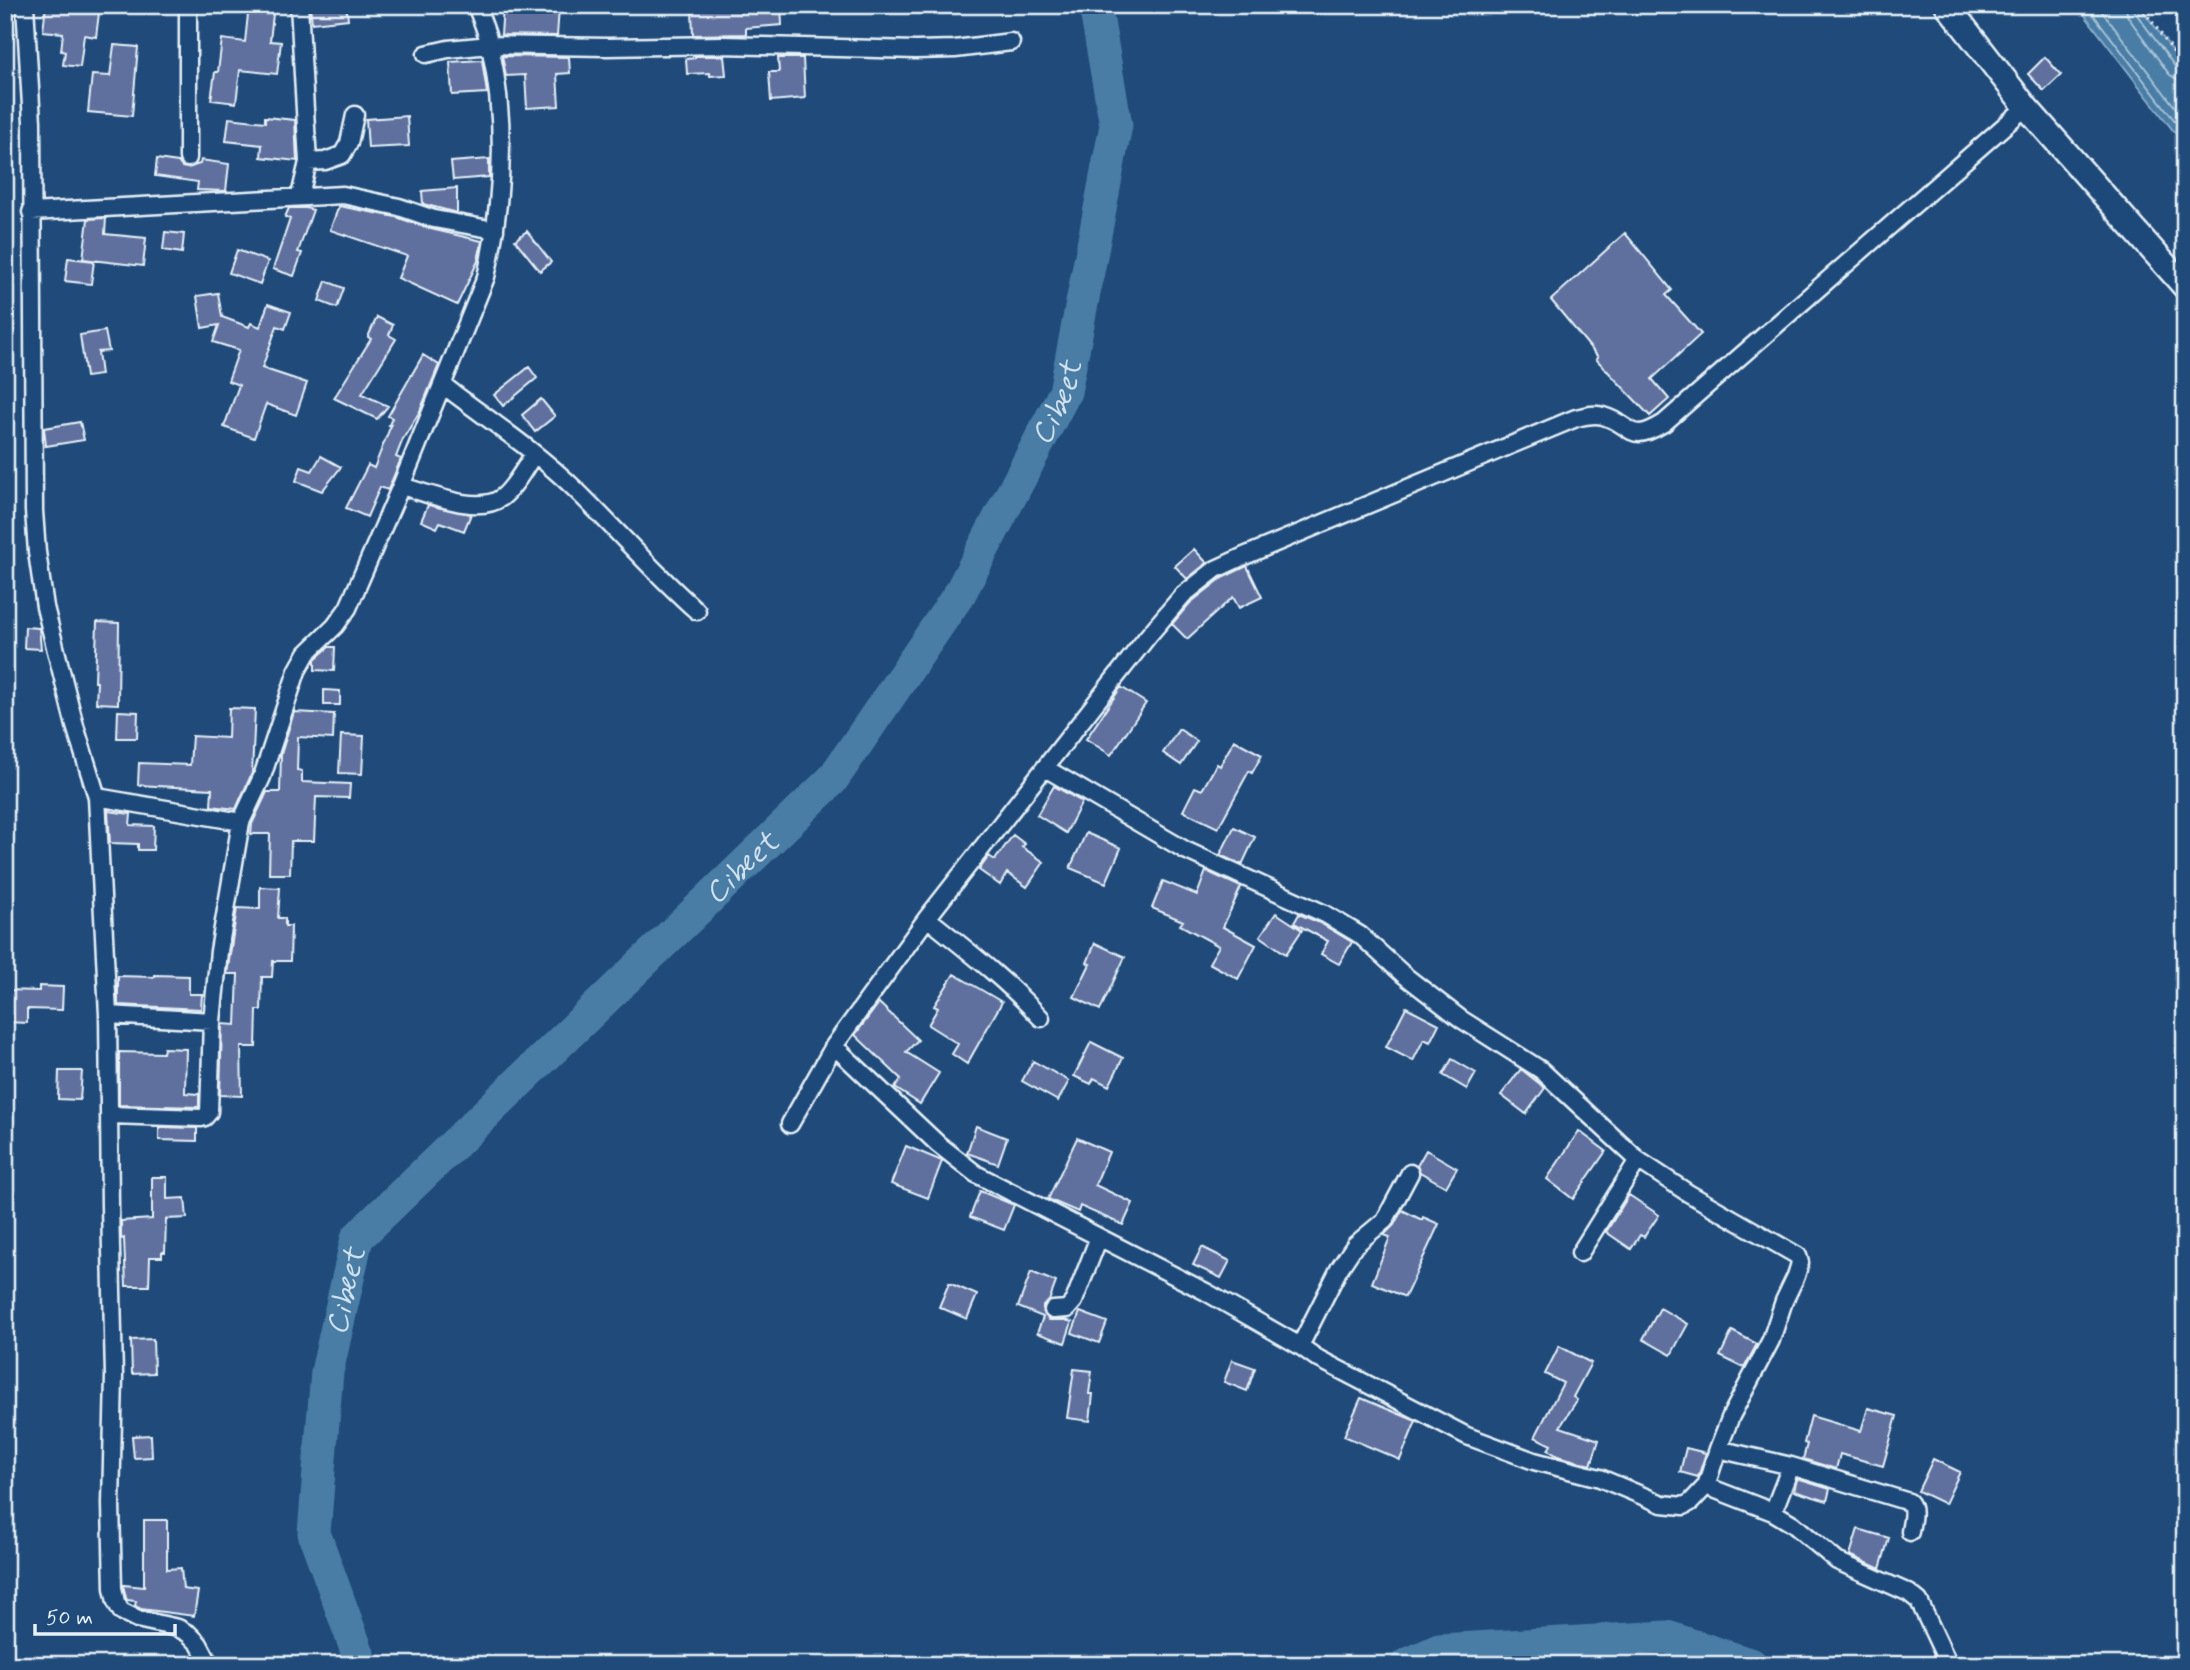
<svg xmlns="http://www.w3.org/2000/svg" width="2190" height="1670" viewBox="0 0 2190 1670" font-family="Mynerve,sans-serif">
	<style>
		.water { fill: #497da6; stroke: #89abc7; stroke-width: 2 }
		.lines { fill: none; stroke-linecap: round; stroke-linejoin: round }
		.shore { stroke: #a8c3d7; stroke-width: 2 }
		.river { stroke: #497da6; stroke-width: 33 }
		.building { fill: #5f6f9e; stroke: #e8f1f8; stroke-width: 2 }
		.street-casing { stroke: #e8f1f8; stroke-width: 21 }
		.secondary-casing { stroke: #e8f1f8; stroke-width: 28 }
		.path { stroke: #e8f1f8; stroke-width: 3.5; stroke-dasharray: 2 5; stroke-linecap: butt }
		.street { stroke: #1f4a7a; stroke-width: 16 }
		.secondary { stroke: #1f4a7a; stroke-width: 23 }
		.labels { text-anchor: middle; stroke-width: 5; stroke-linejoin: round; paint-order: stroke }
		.water-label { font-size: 30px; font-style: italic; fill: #d0e0ec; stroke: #1f4a7a }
	</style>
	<rect width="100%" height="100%" fill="#1f4a7a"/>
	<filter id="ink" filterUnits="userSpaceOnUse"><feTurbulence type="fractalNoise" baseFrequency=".0143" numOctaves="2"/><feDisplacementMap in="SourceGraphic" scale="14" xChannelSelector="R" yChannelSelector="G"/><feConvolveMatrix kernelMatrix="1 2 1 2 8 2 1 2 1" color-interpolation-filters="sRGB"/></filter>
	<g filter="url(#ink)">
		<path class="water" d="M2077 5H2139L2185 68V146Z"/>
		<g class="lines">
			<path class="shore" d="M2086 5 2185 134
				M2097 5 2185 120
				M2125 5 2128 17 2169 74 2176 79 2185 80
				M2134 5 2135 12 2176 68 2185 71"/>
			<g class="river">
				<path id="s1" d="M362 1665 314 1533 327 1372 357 1238 832 780 960 593 1065 392 1116 125 1095 5"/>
				<path d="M1406 1665 1439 1650 1667 1637 1752 1665"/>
			</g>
		</g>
		<path class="building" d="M46 5H100L96 37 84 35 80 67 63 65 65 52 61 51 63 33 43 31Z
			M249 5H274L270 41 281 42 277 74 240 70 236 103 211 100 215 72H218L222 39 245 42Z
			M310 5H346L348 19 312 23Z
			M728 5H781L782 25 746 28V34L693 35 692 10 728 8Z
			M503 6 559 8 557 36 501 35Z
			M114 45 138 47 132 116 88 112 92 75 110 76Z
			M502 56 569 57 570 73 557 74 559 106 527 108 525 75 506 76Z
			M695 56H724L726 75 710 76V73L687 74 686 59 695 58Z
			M2045 57 2061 75 2044 91 2028 74Z
			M778 58H803L805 98 771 101 769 72H779Z
			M482 60 487 93 452 95 450 62Z
			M407 116 409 146 368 148 366 119Z
			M265 117 295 120 297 161 261 157 262 145 226 141 229 118 265 122Z
			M157 159 178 162 182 167 187 168 200 164 201 160 229 164 226 191 197 190 198 182 155 176Z
			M489 159V177L453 180 451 162Z
			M457 188V213L423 204 422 191Z
			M339 206 396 217 431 229 482 241 478 261 457 305 398 278 407 256 330 230Z
			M289 208H306L313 210 298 252 302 253 294 276 273 269 290 219 285 217Z
			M106 218 105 234 146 238 143 266 83 259 88 219Z
			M527 231 551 262 540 271 515 240Z
			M165 232 184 234 182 253 163 250Z
			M1625 233 1672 290 1666 295 1701 334 1652 379 1669 399 1650 416 1596 359 1598 357 1551 300Z
			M237 250 268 261 260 284 229 273Z
			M68 258 94 261 91 284 65 281Z
			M326 281 344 288 337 308 319 301Z
			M218 293 222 317 249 327 251 323 260 327 268 304 291 312 285 329 277 326 262 368 307 383 296 415 266 404 254 438 224 427 239 385 228 381 239 350 213 342 219 325 202 328 197 296Z
			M377 317 393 325 389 335 396 339 362 394 388 406 377 419 334 398 371 339 368 337Z
			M105 331 109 351 98 352 101 375 86 377 80 335Z
			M423 355 439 365 420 411 403 439 396 457 401 459 388 490 380 487 367 517 346 508 368 465 374 468 391 425H389L392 418 388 416Z
			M529 367 537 378 503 406 494 395Z
			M541 399 555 416 535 432 522 415Z
			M80 422 84 440 46 446 44 428Z
			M321 456 341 467 322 491 296 481 301 467 312 471Z
			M428 505 471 514 464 531 440 522 437 528 421 521Z
			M1194 549 1207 563 1187 579 1175 566Z
			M1247 566 1262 597 1239 608 1233 597 1187 639 1172 624 1190 603 1222 578Z
			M97 622 119 623 118 704 96 703 97 682H95Z
			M25 627 39 628 41 649 24 648Z
			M329 647H335L334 671 315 670V659Z
			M1121 687 1146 703 1111 755 1086 739Z
			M324 690 340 691V705H324Z
			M229 708 255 709 252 773 236 809 211 806 212 789 138 785 139 763 190 765 192 736 228 738Z
			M118 711 138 712 137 738H117Z
			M294 712 334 714 333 739 298 737 297 770 302 771V782L350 784 349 798 316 797 314 841H291L290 874H269L270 834H251L252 824 267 792H280L281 754Z
			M1179 729 1197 741 1181 765 1163 753Z
			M341 735 364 736 362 774 339 773Z
			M1234 740 1262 755 1252 773 1249 771 1218 828 1183 811 1195 787 1202 790 1217 764 1220 766Z
			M1054 786 1082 802 1066 833 1037 815Z
			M108 811 131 814 130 825 154 826 153 850H138V844L110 843Z
			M1234 827 1255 837 1242 865 1220 855Z
			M1086 833 1121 848 1106 883 1070 868Z
			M1013 835 1025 844 1022 847 1044 862 1027 887 1007 873 1000 885 979 870 989 856 995 860Z
			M1206 871 1241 887 1223 927 1256 945 1238 979 1209 963 1219 946 1180 925 1183 921 1152 908 1163 881 1197 895Z
			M260 887 280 888 278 918H285V926H291L290 961H273L272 977H262L261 1010H257L256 1047H241L242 1096 220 1095 222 1024 236 1025 238 974H227L237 908 260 909Z
			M1276 913 1302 930 1286 954 1260 936Z
			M1299 914 1320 923 1352 942 1339 964 1321 954 1328 941 1294 923Z
			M1095 943 1125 957 1100 1010 1074 997 1090 964 1087 963Z
			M954 974 1002 1002 967 1064 952 1054 958 1044 928 1025 938 1008 934 1006Z
			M155 975 189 976V994H202L201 1009 118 1005V976L155 977Z
			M39 986 63 987 62 1010 27 1009V1023L6 1022 7 990 39 991Z
			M879 1003 918 1040 906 1052 939 1073 920 1104 895 1088 901 1079 855 1035Z
			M1406 1007 1439 1024 1430 1042 1424 1039 1413 1061 1386 1047Z
			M1091 1042 1123 1058 1109 1086 1094 1078 1091 1084 1074 1076Z
			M164 1048 186 1049 185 1093 199 1094V1107L119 1105V1052L163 1053Z
			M1452 1059 1476 1073 1467 1089 1443 1075Z
			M1033 1061 1069 1081 1058 1101 1022 1081Z
			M1521 1069 1545 1088 1526 1114 1501 1095Z
			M59 1071H82L80 1100 58 1099Z
			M976 1126 1007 1138 998 1164 967 1153Z
			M159 1127 197 1128V1141L159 1140Z
			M1579 1131 1606 1151 1573 1199 1547 1179Z
			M1077 1138 1109 1152 1095 1185 1133 1203 1123 1225 1080 1206 1078 1212 1048 1199Z
			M906 1146 942 1161 928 1198 891 1184Z
			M1426 1150 1457 1168 1446 1187 1420 1172 1417 1166Z
			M152 1177H167V1199L185 1198 187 1218 166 1219 165 1252H162V1257H150L149 1286H126L124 1238 121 1239V1221L152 1219Z
			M980 1191 1014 1205 1004 1230 970 1217Z
			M1629 1195 1659 1215 1644 1237 1640 1235 1631 1249 1606 1232Z
			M1402 1210 1422 1220 1423 1217 1439 1224 1405 1297 1372 1283 1390 1237 1384 1235 1394 1225Z
			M1202 1247 1230 1261 1221 1278 1193 1265Z
			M1031 1272 1056 1282 1049 1301 1043 1306V1311L1049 1320H1065L1072 1322 1065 1343 1037 1333 1043 1317 1018 1307Z
			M949 1283 977 1295 967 1319 939 1307Z
			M1660 1308 1688 1324 1671 1355 1643 1339Z
			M1080 1312 1107 1322 1099 1343 1072 1333Z
			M1732 1331 1757 1344 1744 1368 1720 1356Z
			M153 1339 154 1373 132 1374 131 1340Z
			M1559 1346 1591 1363 1573 1397 1577 1400 1560 1427 1599 1440 1591 1465 1558 1456 1548 1450 1551 1445 1535 1437 1563 1383 1545 1374Z
			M1232 1360 1255 1368 1247 1391 1224 1382Z
			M1074 1369 1092 1371 1089 1394H1093L1090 1421 1067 1418Z
			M1361 1398 1416 1421 1400 1460 1344 1436Z
			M1868 1408 1897 1416 1883 1466 1840 1454 1836 1469 1803 1459 1807 1444 1804 1443 1811 1416 1861 1431Z
			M151 1435 152 1457 134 1458 132 1436Z
			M1686 1448 1706 1453 1698 1477 1680 1472Z
			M1933 1459 1960 1472 1945 1504 1918 1491Z
			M1797 1479 1830 1489 1827 1501 1794 1491Z
			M144 1520H167V1569L181 1568 183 1589 198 1591 194 1616 141 1609 135 1606 136 1601 127 1600 126 1598 123 1585 144 1587Z
			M1858 1529 1889 1538 1880 1569 1850 1555Z"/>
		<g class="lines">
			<g class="street-casing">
				<path id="street" d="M25 5 32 122 34 511 37 552 45 607 75 726 97 797 108 1015 110 1206 114 1376 111 1504 113 1588 116 1602 121 1611 137 1619 178 1628 189 1634 199 1644 210 1665
					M299 5 308 162 300 196
					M426 54 448 49 490 45 607 47 722 45 916 50 955 49 1011 42
					M188 158V5
					M308 162 325 161 342 155 349 143 355 115
					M31 212 343 195 399 207 434 219 495 230
					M443 385C487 419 535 450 575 489 616 529 654 573 697 611
					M401 486C428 493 477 515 501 498 513 490 526 466 534 454
					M97 797 241 822
					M927 918C967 950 1007 981 1041 1018
					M108 1015 212 1021
					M834 1046 938 1144 976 1174 1206 1292 1300 1346 1317 1358 1467 1436 1534 1461 1600 1478 1662 1504 1684 1506 1691 1502 1706 1486 1718 1449 1731 1416 1771 1340 1784 1301 1796 1276 1800 1263 1798 1256 1688 1193 1638 1160 1541 1070 1461 1019 1404 975 1360 935 1325 914 1185 850 1045 768
					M110 1115 201 1118 205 1117 209 1112 212 1021 219 951 241 822 262 777 297 671 307 653 335 626 348 608 401 486 486 277C503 201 507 123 490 46 487 32 481 19 476 5
					M790 1124 834 1046 927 918 1148 636 1183 595 1216 569 1242 557 1576 418C1585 416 1594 413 1603 416 1634 425 1628 445 1664 423L2026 107
					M1580 1253 1638 1160
					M1053 1310 1067 1309 1074 1301 1099 1237
					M1300 1346 1339 1269 1355 1245 1385 1220 1410 1173
					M1718 1449 1791 1466
					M1706 1486 1773 1512 1793 1524 1837 1561 1909 1593 1919 1601 1949 1665
					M1773 1512 1791 1466 1909 1502C1916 1509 1911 1523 1910 1532"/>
			</g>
			<g class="secondary-casing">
				<path id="secondary" d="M1947 5 2026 107 2185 287"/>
			</g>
			<path class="path" d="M2140 5 2185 68"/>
			<use href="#street" class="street"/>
			<use href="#secondary" class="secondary"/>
		</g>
	</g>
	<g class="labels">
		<g class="water-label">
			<text dy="10" stroke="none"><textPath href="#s1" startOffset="1540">Cibeet</textPath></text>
			<text dy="10" stroke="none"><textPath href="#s1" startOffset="973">Cibeet</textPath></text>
			<text dy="10" stroke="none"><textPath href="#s1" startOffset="385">Cibeet</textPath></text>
		</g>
	</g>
	<rect width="2190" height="1670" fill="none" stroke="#1f4a7a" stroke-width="28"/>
	<rect x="14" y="14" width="2162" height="1642" fill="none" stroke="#e8f1f8" stroke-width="2.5" filter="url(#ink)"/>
	<path d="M35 1624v10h140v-10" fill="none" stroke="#e8f1f8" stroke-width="3.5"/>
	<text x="46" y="1624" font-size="21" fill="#e8f1f8" stroke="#1f4a7a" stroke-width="5" paint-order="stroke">50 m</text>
</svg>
